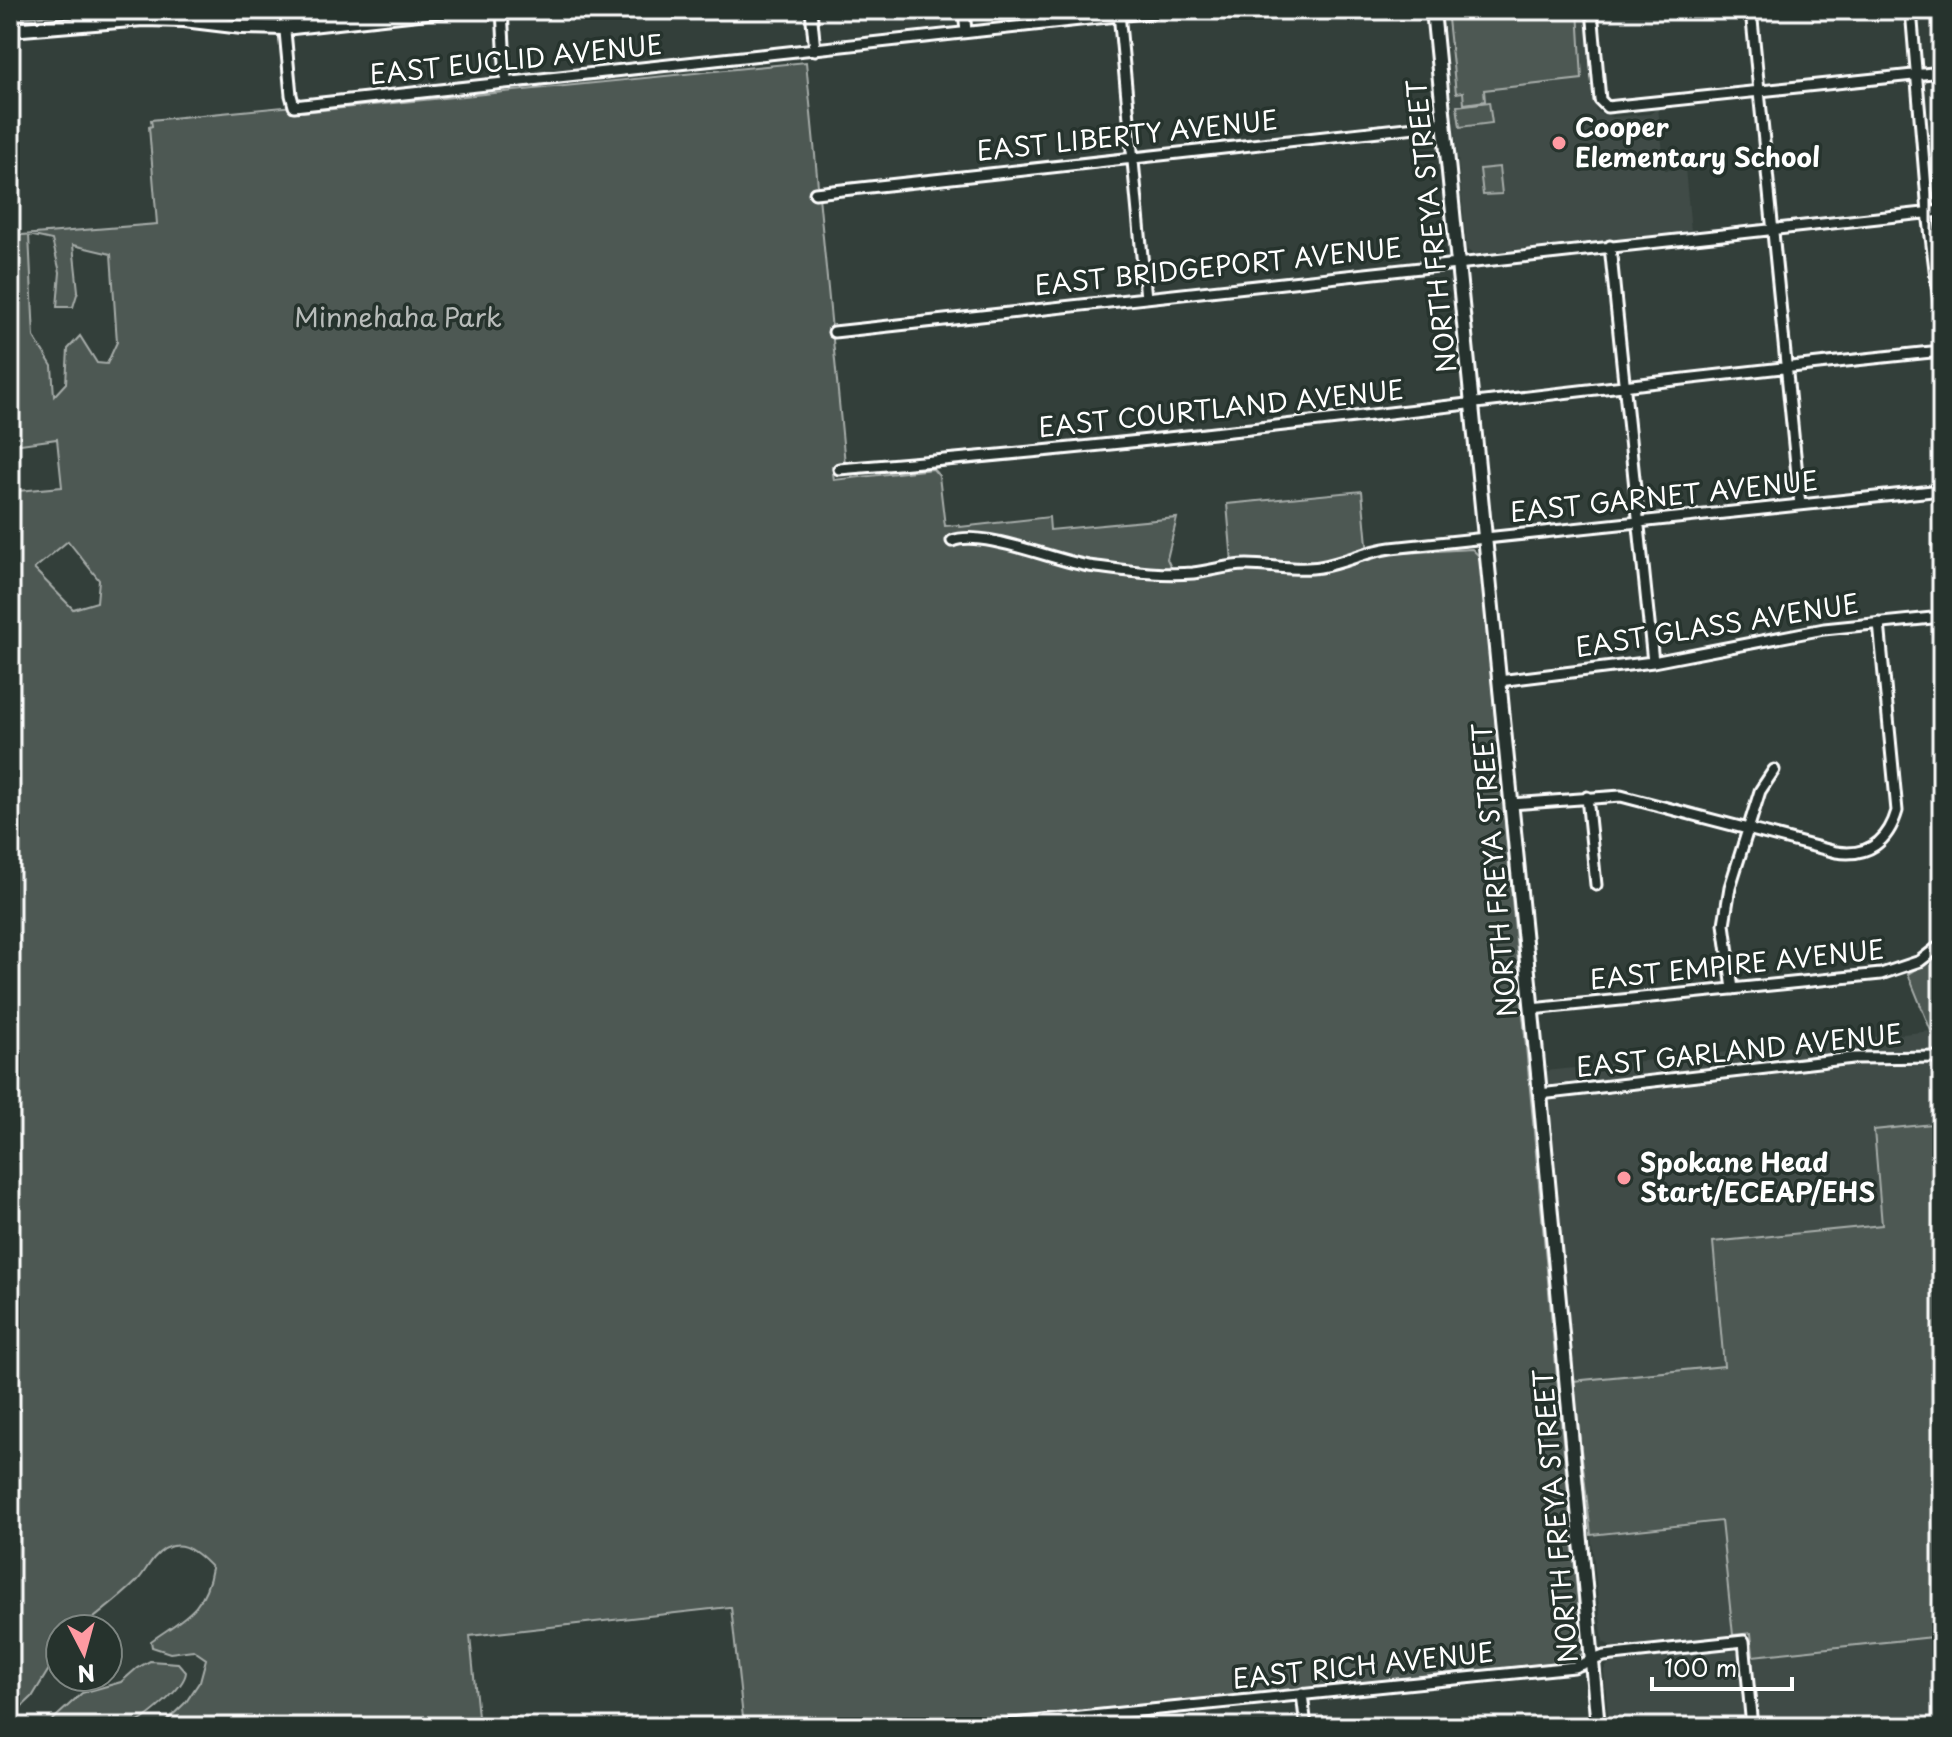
<svg xmlns="http://www.w3.org/2000/svg" width="1952" height="1737" viewBox="0 0 1952 1737" font-family="'Playpen Sans',sans-serif">
	<style>
		.built { fill: #404c47 }
		.green { fill: #4d5853; stroke: #a6aca9; stroke-width: 2; fill-rule: evenodd }
		.lines { fill: none; stroke-linecap: round; stroke-linejoin: round }
		.street-casing { stroke: #fff; stroke-width: 15 }
		.secondary-casing { stroke: #fff; stroke-width: 18 }
		.street { stroke: #26332d; stroke-width: 9 }
		.secondary { stroke: #26332d; stroke-width: 12 }
		.poi-dot { fill: #ff9aa2; stroke: #26332d; stroke-width: 3 }
		.labels { text-anchor: middle; stroke-width: 7; stroke-linejoin: round; paint-order: stroke }
		.street-label { font-size: 26px; fill: #fff; stroke: #26332d }
		.poi-label { font-size: 26px; font-weight: bold; fill: #fff; stroke: #26332d; text-anchor: start }
		.park-label { font-size: 26px; fill: #b8bcba; stroke: #26332d }
	</style>
	<rect width="100%" height="100%" fill="#333f3a"/>
	<filter id="ink" filterUnits="userSpaceOnUse"><feTurbulence type="fractalNoise" baseFrequency=".0125" numOctaves="2"/><feDisplacementMap in="SourceGraphic" scale="16" xChannelSelector="R" yChannelSelector="G"/><feConvolveMatrix kernelMatrix="1 2 1 2 8 2 1 2 1" color-interpolation-filters="sRGB"/></filter>
	<g filter="url(#ink)">
		<path class="built" d="M1443 10H1585L1595 109 1600 114 1612 117 1650 114 1658 108 1665 170 1685 169 1691 231 1474 254 1467 250Z
			M1942 1030V1123L1874 1130 1882 1225 1713 1243 1725 1366 1573 1381 1545 1071Z
			M1721 1521 1733 1635 1614 1647 1603 1642 1591 1535Z
			M1942 1636V1727H1759L1753 1656Z
			M1727 1650 1736 1651 1741 1657 1747 1727H1609L1604 1670 1610 1662Z"/>
		<path class="green" d="M12 10H91V12L18 18Z
			M1447 10H1578L1582 79 1484 90 1485 101 1464 104 1463 92 1456 93Z
			M806 62 845 464 832 466 834 480 933 469 939 476 945 526 958 525 960 527 1049 517 1050 530 1177 518 1167 559 1172 570 1232 562 1227 504 1362 491 1368 555 1472 549 1480 557 1583 1653 1574 1661 926 1727H744L731 1607H729L470 1636 479 1727H160L186 1702 200 1681 206 1659 193 1650 170 1653 152 1647 151 1641C183 1618 205 1611 212 1568 195 1550 176 1533 154 1558 147 1566 143 1576 135 1583 118 1600 99 1613 81 1629H60V1651L32 1697 10 1718V236L157 224 149 127 152 126 151 120 294 106 303 112ZM29 235 52 240 60 272 57 307H73L78 291 73 245 111 254 117 342 107 364 97 363 80 336 68 349 66 383 54 396 52 366 34 337ZM57 439 62 487 18 491 13 445ZM68 541 99 580 97 602 73 609 34 569Z
			M1489 102 1492 123 1460 127 1457 106Z
			M1499 167 1502 194 1483 195 1480 169Z
			M1942 953V1030L1931 1031 1908 974Z
			M1942 1123V1636L1753 1656 1751 1633 1733 1635 1721 1521 1591 1535 1573 1381 1724 1366 1713 1242 1882 1225 1874 1130Z
			M150 1661 178 1663 186 1672C185 1688 143 1722 128 1727 116 1731 61 1727 45 1727L82 1693 121 1682 137 1668Z"/>
		<g class="lines">
			<g class="street-casing">
				<path id="street" d="M283 10 291 95 294 106 1172 10
					M502 10 506 82
					M811 10 815 50
					M964 10 966 32
					M1592 10 1600 100 1607 107 1942 72
					M1751 10 1800 505
					M1911 10 1928 212 1942 327
					M1119 13 1146 298
					M815 193 1443 124
					M1610 246 1653 662
					M834 332 1942 211
					M839 469C1207 440 1574 388 1942 351
					M952 541C982 529 1055 561 1089 566 1123 570 1158 576 1193 573 1211 571 1228 565 1247 565 1271 565 1296 571 1320 567 1345 563 1366 551 1391 548L1942 490
					M1499 681 1653 662 1824 629 1942 617
					M1587 797 1596 885
					M1511 804 1621 796 1836 852C1868 857 1888 842 1897 811L1879 623
					M1733 989 1724 924 1730 887 1760 791 1774 770
					M1531 1009 1881 974 1920 961 1942 944
					M1540 1094 1853 1058 1942 1057
					M1302 1694 1306 1727
					M983 1727 1574 1667 1604 1656 1744 1641 1752 1727"/>
			</g>
			<g class="secondary-casing">
				<path id="secondary" d="M1433 10 1540 1094 1598 1727
					M10 30 143 19 184 20 242 27 284 28 445 10"/>
			</g>
			<use href="#street" class="street"/>
			<use href="#secondary" class="secondary"/>
		</g>
	</g>
	<g class="poi-dot">
		<circle cx="1559" cy="143" r="8"/>
		<circle cx="1624" cy="1178" r="8"/>
	</g>
	<g class="labels">
		<g class="street-label">
			<text transform="translate(516 60) rotate(-6)" y="9">EAST EUCLID AVENUE</text>
			<text transform="translate(1127 136) rotate(-6)" y="9">EAST LIBERTY AVENUE</text>
			<text transform="translate(1432 226) rotate(-96)" y="9">NORTH FREYA STREET</text>
			<text transform="translate(1218 267) rotate(-6)" y="9">EAST BRIDGEPORT AVENUE</text>
			<text transform="translate(1221 409) rotate(-6)" y="9">EAST COURTLAND AVENUE</text>
			<text transform="translate(1664 497) rotate(-6)" y="9">EAST GARNET AVENUE</text>
			<text transform="translate(1717 626) rotate(-9)" y="9">EAST GLASS AVENUE</text>
			<text transform="translate(1495 870) rotate(-95)" y="9">NORTH FREYA STREET</text>
			<text transform="translate(1737 965) rotate(-6)" y="9">EAST EMPIRE AVENUE</text>
			<text transform="translate(1739 1051) rotate(-6)" y="9">EAST GARLAND AVENUE</text>
			<text transform="translate(1556 1516) rotate(-95)" y="9">NORTH FREYA STREET</text>
			<text transform="translate(1363 1666) rotate(-6)" y="9">EAST RICH AVENUE</text>
		</g>
		<g class="poi-label">
			<text x="1575" y="137">Cooper<tspan x="1575" dy="30">Elementary School</tspan></text>
			<text x="1640" y="1172">Spokane Head<tspan x="1640" dy="30">Start/ECEAP/EHS</tspan></text>
		</g>
		<g class="park-label">
			<text x="398" y="327">Minnehaha Park</text>
		</g>
	</g>
	<rect width="1952" height="1737" fill="none" stroke="#26332d" stroke-width="40"/>
	<rect x="20" y="20" width="1912" height="1697" fill="none" stroke="#fff" stroke-width="3" filter="url(#ink)"/>
	<g transform="translate(84 1653) rotate(174)"><circle r="38" fill="#26332d" stroke="#7d8581" stroke-width="2"/>
	<path d="M0-6L14 30L0 20L-14 30Z" fill="#ff9aa2"/>
	<text y="-12" font-size="22" font-weight="bold" text-anchor="middle" fill="#ffffff">N</text>
	</g>
	<path d="M1652 1677v12h140v-12" fill="none" stroke="#ffffff" stroke-width="4"/>
	<text x="1664" y="1677" font-size="24" fill="#ffffff" stroke="#26332d" stroke-width="6" paint-order="stroke">100 m</text>
</svg>
